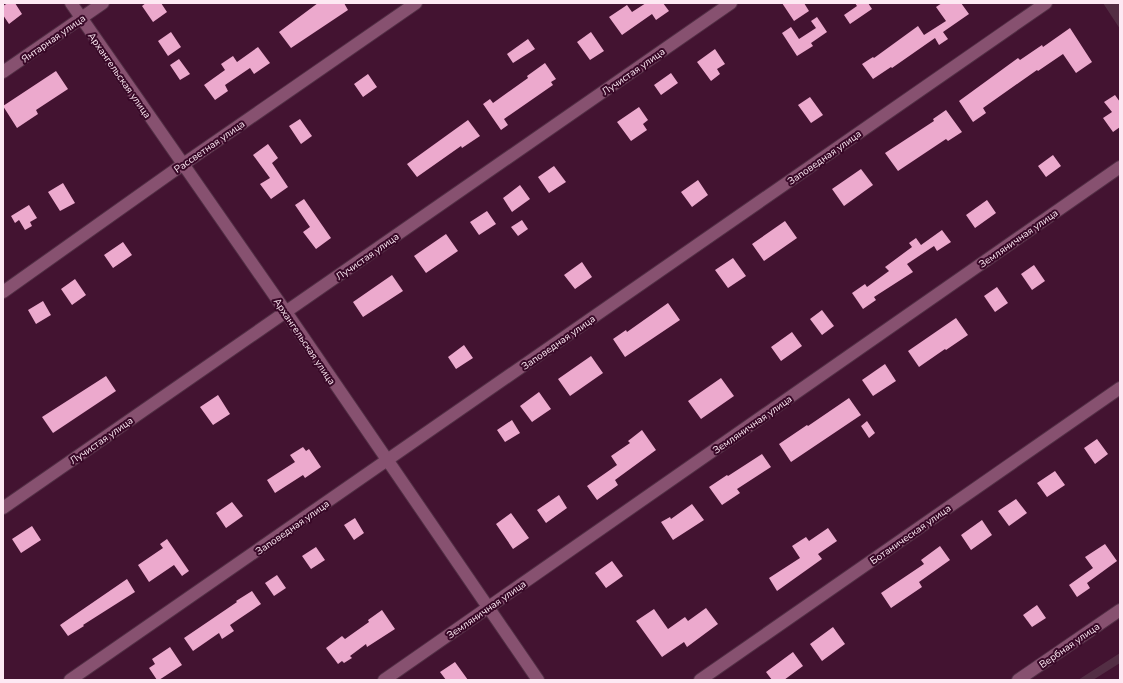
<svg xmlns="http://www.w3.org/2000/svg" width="1123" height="683" viewBox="0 0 1123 683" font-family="'Nunito Sans',sans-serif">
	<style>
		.green { fill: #532e44 }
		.building { fill: #eca9cd }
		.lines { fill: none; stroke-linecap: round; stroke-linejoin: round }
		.minor-casing { stroke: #522f45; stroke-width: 14 }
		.minor { stroke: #875170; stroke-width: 12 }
		.labels { text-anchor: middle; stroke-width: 4; stroke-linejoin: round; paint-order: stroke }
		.street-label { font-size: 10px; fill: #fde9f3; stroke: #380827 }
	</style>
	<rect width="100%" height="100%" fill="#431331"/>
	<path class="green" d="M1103 3H1120V29Z
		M1120 653V663L1093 680H1078Z"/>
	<path class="building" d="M8 3H15L22 14 9 24 3 15V6Z
		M146 3H161L167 12 153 22 142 6Z
		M318 3H344L348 10 291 48 279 32Z
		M646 3H663L669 11 656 20 652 14 622 35 609 17 627 5 632 12Z
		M782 3H804L809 11 794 21Z
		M855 3H868L872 9 850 24 844 15 857 6Z
		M942 3H961L969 14 943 32 948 39 939 45 935 38 892 68 891 67 873 79 862 64 873 57 874 58 918 26 924 35 946 21 936 7Z
		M817 17 827 32 811 43 813 46 797 56 782 33 791 27 799 39 816 28 811 21Z
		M1070 28 1092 62 1076 73 1063 54 1038 71 1037 70 983 108 986 113 973 122 959 101 1018 58 1020 60 1042 45 1043 47Z
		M171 32 181 47 168 56 158 41Z
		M591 32 604 51 590 60 577 42Z
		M528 39 535 49 513 63 507 54Z
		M258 47 270 63 254 74 250 68 225 85 228 91 215 100 204 85 225 70 221 64 233 56 237 62Z
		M715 49 725 64 717 69 720 74 711 81 697 62Z
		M179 59 190 74 180 80 170 65Z
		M545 63 556 79 551 82 553 85 504 119 508 125 501 130 483 104 490 99 493 103 528 78 527 76Z
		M56 71 68 89 36 110 38 114 17 128 3 106Z
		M671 73 678 83 661 95 654 85Z
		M368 74 377 87 363 97 354 84Z
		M1115 95 1120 102V127L1113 132 1103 118 1112 112 1104 102Z
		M810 97 823 115 811 123 798 105Z
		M639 107 648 120 643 124 647 130 631 141 617 122Z
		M946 110 962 132 948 141 946 139 898 171 885 153 934 121 933 119Z
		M300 119 312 136 301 144 289 126Z
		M468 120 480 136 462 148 461 146 417 177 407 164Z
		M268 144 278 158 272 163 288 187 271 199 260 184 270 178 253 155Z
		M1053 155 1061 166 1046 177 1038 166Z
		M554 166 566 182 549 193 538 177Z
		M861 169 873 185 844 206 832 189Z
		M698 180 708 195 692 207 681 192Z
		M63 183 75 203 60 211 48 192Z
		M520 185 530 199 512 212 503 198Z
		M304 199 331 238 316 249 303 232 310 227 295 205Z
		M987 200 996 213 975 228 966 215Z
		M29 205 37 218 30 222 32 226 25 230 19 220 15 223 11 216Z
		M487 211 496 224 479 235 470 222Z
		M522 220 528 229 518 236 511 227Z
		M785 221 797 238 764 261 752 244Z
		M942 230 951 242 937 251 934 246 907 264 913 272 874 297 876 300 863 309 852 293 865 284 867 287 889 271 885 267 912 247 909 243 916 238 921 245Z
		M446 234 458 251 426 273 414 256Z
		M123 242 132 255 113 268 104 255Z
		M733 258 746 276 728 288 715 270Z
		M582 262 592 277 575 289 564 275Z
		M1034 265 1045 281 1032 290 1021 274Z
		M392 275 403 291 363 317 353 302Z
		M75 279 86 295 72 305 61 289Z
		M997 287 1008 303 995 312 984 296Z
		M43 301 51 315 36 324 28 310Z
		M668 303 680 320 625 357 613 339 626 330 627 332Z
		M822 310 834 326 822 335 810 319Z
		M956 318 968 335 946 350 945 349 919 367 908 351Z
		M792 332 802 346 781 361 771 347Z
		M464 345 473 358 456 369 448 357Z
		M591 356 603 373 570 396 558 379Z
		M885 364 896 381 873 396 862 380Z
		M106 376 116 391 53 433 42 417Z
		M721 378 734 396 701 419 688 401Z
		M539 392 551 409 532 422 520 406Z
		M218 395 230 414 213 425 200 407Z
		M849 398 861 415 791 462 779 444 807 425 808 426Z
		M512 420 520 433 505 442 497 430Z
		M867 421 875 433 869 438 861 426Z
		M642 430 656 450 615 480 618 485 597 500 587 486 617 465 611 456 630 443 628 441Z
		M1097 439 1108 454 1095 464 1084 448Z
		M303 447 306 451 309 449 321 467 305 478 303 475 275 493 267 480 295 462 290 455Z
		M762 454 771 467 737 489 740 493 722 505 709 487 727 475 728 476Z
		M1055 471 1065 485 1047 497 1037 483Z
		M559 495 567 508 546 523 537 510Z
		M1016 499 1027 513 1009 526 998 511Z
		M232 502 243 516 226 528 216 513Z
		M692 504 704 520 673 540 661 522 670 517 671 519Z
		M511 513 529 538 513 549 496 524Z
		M355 518 364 533 354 540 344 525Z
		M982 520 992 535 971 550 961 535Z
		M32 526 41 540 21 553 12 539Z
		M828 528 837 541 818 554 822 559 777 591 769 578 800 558 792 546 806 537 809 541Z
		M167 539 189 571 182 576 174 565 149 582 138 565 163 548 160 544Z
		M1105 544 1117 561 1087 583 1090 588 1077 597 1069 585 1093 568 1085 557Z
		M940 546 950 560 919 582 922 587 891 608 881 593 924 564 921 560Z
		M316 547 325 560 311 569 302 556Z
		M612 561 623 576 606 588 595 573Z
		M277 575 286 588 274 596 265 583Z
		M127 579 135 592 83 625 84 626 68 636 60 625Z
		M252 591 261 604 230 625 234 631 222 639 219 633 193 651 184 638 237 602 236 601Z
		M1037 605 1046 618 1032 627 1023 615Z
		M706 608 718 624 687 647 684 642 662 657 636 621 654 609 668 629 685 617 688 621Z
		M382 610 395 629 367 647 366 644 350 656 352 658 344 663 342 661 338 664 326 648 342 636 345 639 369 622 368 620Z
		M833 627 845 644 822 661 810 644Z
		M170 647 182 665 159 680H157L149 668 155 664 152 659Z
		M793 652 803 666 784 680H772L766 672Z
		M455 662 468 680H446L440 672Z"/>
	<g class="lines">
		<g class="minor-casing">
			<path id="minor" d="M71 3 286 312 538 680
				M3 72 103 3
				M3 292 182 165 416 3
				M3 508 731 3
				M70 680 1046 3
				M384 680 1120 167
				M700 680 1120 388
				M1018 680 1120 610"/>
		</g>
		<use href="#minor" class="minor"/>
	</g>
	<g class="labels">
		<g class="street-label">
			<text transform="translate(53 38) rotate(-35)" y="4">Янтарная улица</text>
			<text transform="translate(633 71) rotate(-35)" y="4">Лучистая улица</text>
			<text transform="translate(120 75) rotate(55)" y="4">Архангельская улица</text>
			<text transform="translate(209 146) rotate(-35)" y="4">Рассветная улица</text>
			<text transform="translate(824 157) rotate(-35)" y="4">Заповедная улица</text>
			<text transform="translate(1018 238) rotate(-35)" y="4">Земляничная улица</text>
			<text transform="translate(367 256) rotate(-35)" y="4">Лучистая улица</text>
			<text transform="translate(305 341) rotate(56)" y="4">Архангельская улица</text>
			<text transform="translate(558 342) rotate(-35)" y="4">Заповедная улица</text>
			<text transform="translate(752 424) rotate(-35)" y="4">Земляничная улица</text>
			<text transform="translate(101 440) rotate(-35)" y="4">Лучистая улица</text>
			<text transform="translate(292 527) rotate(-35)" y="4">Заповедная улица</text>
			<text transform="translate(910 534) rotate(-35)" y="4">Ботаническая улица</text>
			<text transform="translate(486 609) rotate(-35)" y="4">Земляничная улица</text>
			<text transform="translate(1069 645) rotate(-35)" y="4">Вербная улица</text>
		</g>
	</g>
	<rect width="1123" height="683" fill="none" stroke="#fde9f3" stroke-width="8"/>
</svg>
